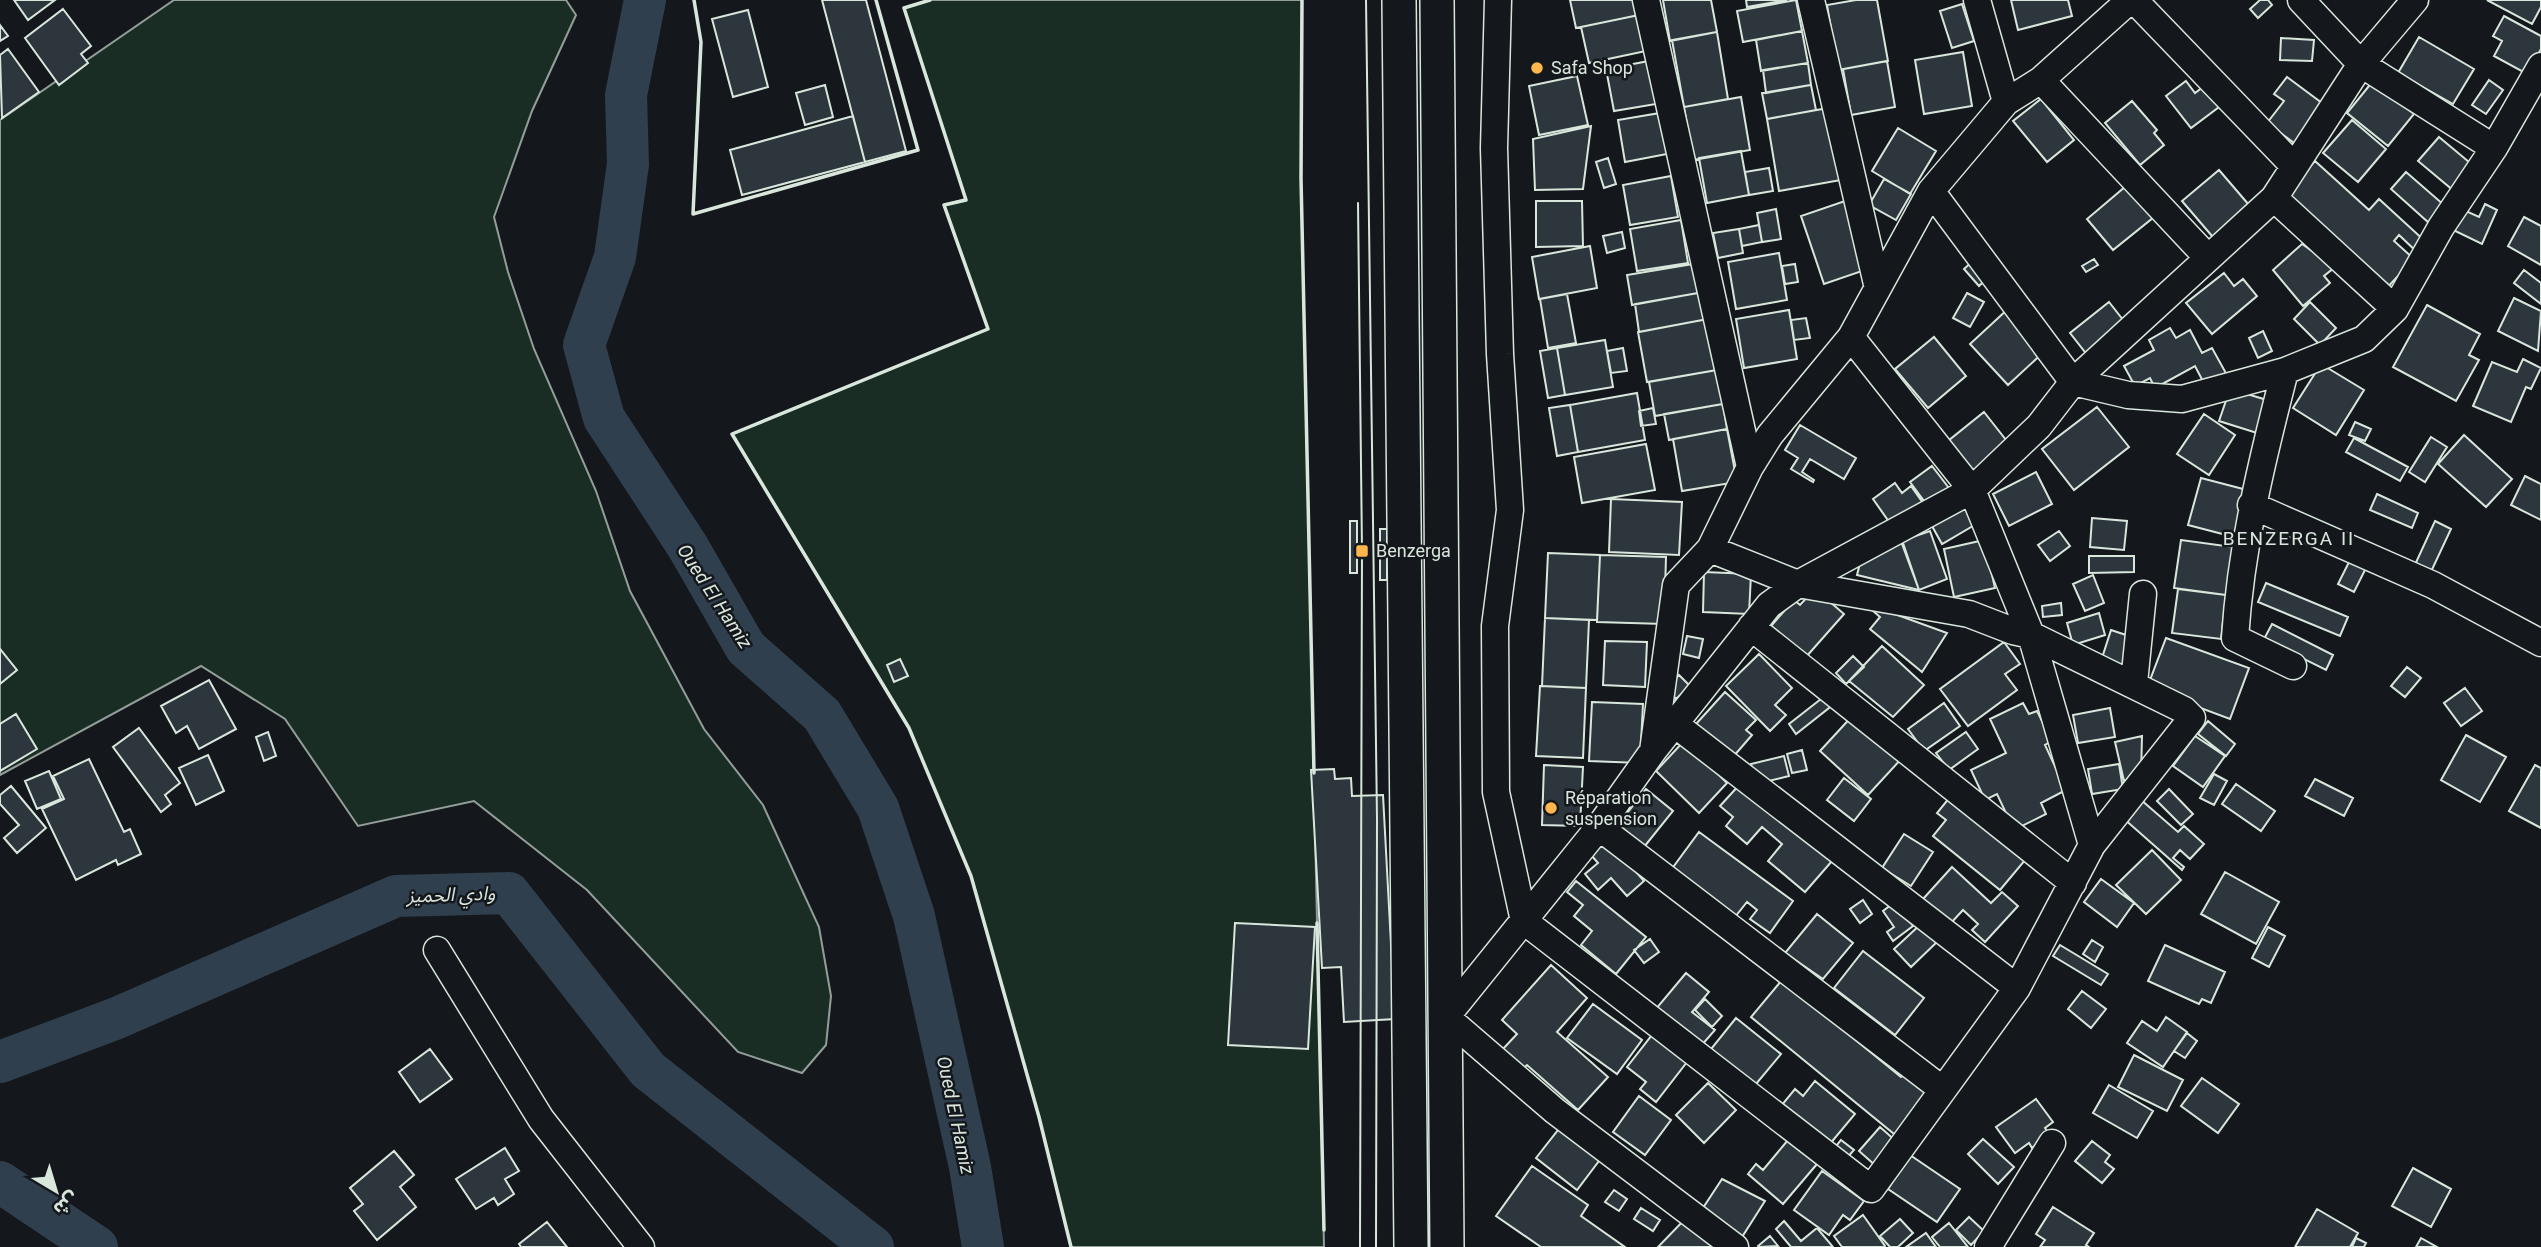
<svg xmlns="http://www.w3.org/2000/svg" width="2541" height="1247" viewBox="0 0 2541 1247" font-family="Roboto,'Noto Sans Arabic',sans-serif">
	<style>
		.green { fill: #1a2d24; stroke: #939e99; stroke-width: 2 }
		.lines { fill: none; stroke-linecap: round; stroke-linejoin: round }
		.river { stroke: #2f3f4d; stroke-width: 42 }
		.building { fill: #2c363c; stroke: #d8e6dc; stroke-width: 2 }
		.minor-casing { stroke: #d8e6dc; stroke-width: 29 }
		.major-casing { stroke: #d8e6dc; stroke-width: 36 }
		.minor { stroke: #14181c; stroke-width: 26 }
		.major { stroke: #14181c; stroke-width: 33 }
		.tram { stroke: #d8e6dc; stroke-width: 2 }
		.wall { stroke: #d8e6dc; stroke-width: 3.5 }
		.poi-dot { fill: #ffb74d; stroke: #14181c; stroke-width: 2.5 }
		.labels { text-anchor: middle; stroke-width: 5; stroke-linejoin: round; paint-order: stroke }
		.poi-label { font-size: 18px; fill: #d8e6dc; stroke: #14181c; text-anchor: start }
		.neighbourhood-label { font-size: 19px; letter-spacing: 2px; fill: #d8e6dc; stroke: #14181c }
		.water-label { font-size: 19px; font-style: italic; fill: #d8e6dc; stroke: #14181c }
	</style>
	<rect width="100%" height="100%" fill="#14181c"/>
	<path class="green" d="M174 0H566L576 15 532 111 494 217 508 272 534 349 596 491 630 591 704 729 763 805 819 927 831 996 826 1045 802 1073 738 1052 587 890 474 801 358 826 285 719 201 666 0 775V120Z
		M930 0H1302L1301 178 1324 1247H1071L1039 1117 971 876 909 728 732 434 988 329 944 205 966 199 904 8Z"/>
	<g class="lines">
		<path class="river" d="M645 0 626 95 628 164 615 257 584 345 604 418 688 547 746 648 822 715 878 808 914 916 970 1167 983 1247
			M0 1062 117 1018 396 896 509 893 648 1070 873 1247
			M0 1182 97 1247"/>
	</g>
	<path class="building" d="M14 0H55L28 20Z
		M822 0H866L906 151 865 162Z
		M1570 0H1636L1639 15 1576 28Z
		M1663 0H1711L1717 32 1670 41Z
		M1746 0H1787L1747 7Z
		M1796 0 1802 31 1743 42 1737 11Z
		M1856 0H1877L1888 61 1838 70 1827 5Z
		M2011 0H2068L2072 16 2018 30Z
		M2260 0H2268L2272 5 2258 18 2250 9Z
		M2487 0H2541V7L2532 24Z
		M1962 4 1974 41 1952 48 1940 11Z
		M63 9 91 46 81 54 88 63 59 85 25 38Z
		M748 10 768 87 733 97 712 19Z
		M1639 15 1646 51 1589 63 1581 27Z
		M2504 16 2541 36V49L2527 74 2494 56 2502 41 2493 36Z
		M0 25 8 36 0 41Z
		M1802 31 1808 63 1761 71 1756 40Z
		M1717 32 1728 99 1684 107 1672 40Z
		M2419 37 2474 69 2453 104 2398 73Z
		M2281 38 2314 40 2312 61 2280 60Z
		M8 49 39 92 2 118 0 55Z
		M1963 52 1972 106 1924 114 1915 60Z
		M1649 61 1656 104 1614 111 1606 69Z
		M1887 61 1895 107 1851 115 1843 69Z
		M1808 63 1811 85 1766 93 1763 70Z
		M1577 76 1588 125 1539 135 1529 86Z
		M2287 77 2330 109 2301 148 2267 123 2284 101 2274 94Z
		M2489 80 2503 90 2486 114 2472 105Z
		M2186 81 2195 93 2207 84 2223 104 2191 128 2166 96Z
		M2373 81 2414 114 2388 146 2347 113Z
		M825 85 833 117 805 125 796 93Z
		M1811 85 1816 110 1767 119 1762 93Z
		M1741 97 1750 150 1693 160 1684 107Z
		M2041 99 2074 140 2047 162 2013 121Z
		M2132 101 2157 130 2154 133 2164 145 2140 165 2105 123Z
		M1828 108 1841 180 1779 191 1767 119Z
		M1660 113 1667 154 1625 162 1618 120Z
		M853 116 865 162 742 195 730 150Z
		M2352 120 2386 149 2358 182 2323 153Z
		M1591 126 1583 189 1535 190 1533 139Z
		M1898 128 1936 151 1910 194 1872 171Z
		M2439 137 2475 167 2454 191 2418 161Z
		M1741 151 1749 195 1707 203 1699 158Z
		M1608 158 1616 184 1604 188 1596 162Z
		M2315 161 2369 210 2379 199 2427 243 2418 253 2399 235 2394 241 2414 259 2384 291 2282 197Z
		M1769 168 1773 191 1749 195 1745 172Z
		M2219 170 2255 212 2218 243 2182 201Z
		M2406 172 2444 205 2429 223 2391 189Z
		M1671 176 1678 217 1630 225 1623 185Z
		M1884 179 1911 194 1896 220 1869 205Z
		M2132 181 2159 213 2113 250 2087 219Z
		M1536 201H1582L1583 246 1536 247Z
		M1845 201 1868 269 1824 284 1801 216Z
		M2485 204 2497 210 2482 244 2447 227 2457 207 2479 217Z
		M1776 209 1781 239 1762 242 1757 213Z
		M2524 217 2541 226V265L2508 246Z
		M1681 220 1688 263 1637 271 1630 229Z
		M1759 225 1762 242 1742 246 1739 229Z
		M1739 229 1743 253 1718 258 1713 233Z
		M1622 232 1625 248 1607 253 1603 236Z
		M2302 244 2335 267 2324 276 2330 283 2303 306 2273 270Z
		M1590 246 1597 288 1539 299 1532 257Z
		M1779 253 1787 300 1736 309 1728 262Z
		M1976 258 1991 275 1979 286 1964 269Z
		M2094 259 2098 265 2086 272 2082 266Z
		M1693 264 1698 293 1632 305 1627 275Z
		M1795 264 1798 282 1785 284 1782 266Z
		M2524 270 2541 283V304L2514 283Z
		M2224 273 2234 286 2243 279 2257 296 2212 334 2186 303Z
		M1704 292 1708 319 1639 332 1635 304Z
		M1967 293 1984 302 1970 327 1953 318Z
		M1567 294 1576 343 1548 348 1540 299Z
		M2514 298 2541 311 2538 351 2498 331Z
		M2109 302 2131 330 2092 361 2070 333Z
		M2310 302 2336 328 2320 345 2294 319Z
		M2427 305 2480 334 2469 355 2479 360 2456 401 2393 367Z
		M2009 308 2047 349 2008 385 1970 344Z
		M1789 310 1797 359 1744 368 1736 319Z
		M1806 318 1810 338 1794 340 1791 320Z
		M1708 319 1717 370 1647 382 1638 332Z
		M2170 328 2176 338 2190 330 2202 353 2212 348 2227 375 2206 387 2195 366 2155 388 2150 378 2135 386 2124 366 2154 350 2149 340Z
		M2263 331 2272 351 2258 358 2249 338Z
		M1934 337 1966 376 1928 408 1895 369Z
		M1605 340 1613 387 1565 395 1557 348Z
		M1557 348 1565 395 1548 398 1540 351Z
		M1623 348 1627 371 1611 373 1607 351Z
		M2523 359 2541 368 2531 389 2526 387 2511 422 2473 406 2492 362 2517 372Z
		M2321 364 2364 390 2336 435 2293 408Z
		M1717 370 1723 404 1655 416 1649 382Z
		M2230 389 2267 400 2257 433 2219 421Z
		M1637 393 1645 440 1578 452 1570 405Z
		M1723 404 1727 429 1669 440 1664 414Z
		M1570 405 1578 452 1557 456 1549 408Z
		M2097 407 2129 447 2074 490 2042 449Z
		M1653 408 1656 424 1641 426 1639 411Z
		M1984 412 2006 440 2003 442 2007 447 1975 474 1948 441Z
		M2204 414 2235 435 2209 475 2177 454Z
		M2355 422 2371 429 2365 441 2349 435Z
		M1800 425 1856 458 1844 479 1810 459 1802 472 1814 480 1813 482 1791 469 1798 458 1785 450Z
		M1727 429 1737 482 1682 491 1673 439Z
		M2464 435 2512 479 2486 507 2438 464Z
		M2431 437 2447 447 2425 482 2409 472Z
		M2354 438 2408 467 2400 481 2346 452Z
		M1646 444 1655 490 1582 503 1574 457Z
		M1932 466 1952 492 1930 509 1910 482Z
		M2036 472 2052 504 2009 526 1993 494Z
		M2525 476 2541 484V520L2511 505Z
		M2201 478 2247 490 2234 537 2188 525Z
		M1895 483 1902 493 1911 486 1923 503 1892 526 1873 499Z
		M2377 494 2418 513 2412 528 2370 510Z
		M1611 499 1682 502 1679 555 1609 552Z
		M1967 505 1978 523 1942 544 1932 526Z
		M2092 518 2127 521 2124 550 2090 547Z
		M1350 521H1357V573H1350Z
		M2435 521 2451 529 2429 576 2413 569Z
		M1380 529H1387V580H1380Z
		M1930 531 1947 579 1919 590 1901 541Z
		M2059 531 2070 546 2050 561 2038 545Z
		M1902 540 1919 590 1857 575 1860 563Z
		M1984 540 1995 588 1954 597 1944 549Z
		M2181 540 2233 547 2226 595 2174 588Z
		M1548 553 1600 555 1597 620 1545 618Z
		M1600 555 1666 557 1664 624 1597 622Z
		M2089 556H2134V572L2089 573Z
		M2351 558 2367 566 2354 592 2338 584Z
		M1704 572 1751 574 1749 614 1703 612Z
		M2093 575 2104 603 2085 611 2073 584Z
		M2266 583 2348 617 2340 636 2258 602Z
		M1815 589 1844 614 1806 657 1771 626 1794 600 1800 605Z
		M2178 589 2226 595 2221 639 2172 633Z
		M2061 603 2062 615 2043 617 2042 606Z
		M1881 609 1947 633 1922 672 1870 629 1880 617 1872 610Z
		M2099 613 2105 635 2073 645 2067 623Z
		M1545 618 1589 620 1586 688 1542 686Z
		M2272 624 2333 655 2326 670 2264 639Z
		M2111 630 2135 638 2125 666 2102 658Z
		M1687 636 1703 639 1699 658 1683 654Z
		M2166 638 2249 668 2230 719 2147 688Z
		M1605 641 1647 642 1645 687 1603 685Z
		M2004 642 2020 664 2005 674 2017 690 1968 726 1940 689Z
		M1882 646 1924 685 1893 717 1849 681Z
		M0 649 17 670 0 684Z
		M1759 654 1792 688 1775 705 1786 715 1770 731 1726 686Z
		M1853 656 1864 667 1846 684 1836 673Z
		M900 659 908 676 894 682 887 665Z
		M2407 667 2421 678 2405 697 2391 686Z
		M1679 675 1690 686 1676 699 1666 688Z
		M209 680 236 729 199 749 187 726 176 733 161 706Z
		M1540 686 1586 688 1583 758 1536 756Z
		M2465 688 2482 711 2461 726 2444 703Z
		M1725 692 1756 720 1746 730 1752 735 1733 757 1696 724Z
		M1826 695 1834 704 1796 734 1789 724Z
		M1592 702 1643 704 1640 763 1589 761Z
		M1944 703 1960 726 1924 751 1908 729Z
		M2023 703 2029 714 2037 711 2052 741 2045 745 2066 790 2041 803 2046 814 2014 830 1997 794 1985 800 1971 770 2006 753 1990 719Z
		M2110 708 2115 737 2078 743 2073 715Z
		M1855 713 1903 757 1868 795 1820 751Z
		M16 714 37 749 0 771V724Z
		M2208 721 2235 744 2226 756 2198 734Z
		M139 728 180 783 165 795 171 804 161 812 113 747Z
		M268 732 276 756 264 761 256 737Z
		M1966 732 1978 749 1949 770 1936 753Z
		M2466 735 2506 757 2480 802 2441 780Z
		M2142 736 2141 776 2124 781 2115 742Z
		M2195 736 2225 756 2203 787 2173 766Z
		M1684 741 1727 783 1699 813 1656 771Z
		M1802 750 1807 770 1792 773 1787 754Z
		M208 755 224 791 196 805 179 768Z
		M1784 756 1789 776 1756 784 1751 764Z
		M89 759 124 832 130 829 141 854 118 865 116 860 76 880 42 809 64 799 53 776Z
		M2119 764 2123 789 2092 794 2088 769Z
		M1544 765 1583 767 1580 826 1542 825Z
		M2535 765 2541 768V828L2509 811Z
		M1334 769 1335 779 1351 778 1352 796 1383 795 1395 1019 1344 1022 1341 967 1322 968 1311 770Z
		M49 771 61 799 37 809 25 781Z
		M2214 774 2227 781 2214 805 2200 798Z
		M1844 778 1871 799 1854 821 1827 800Z
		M2315 779 2353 798 2344 816 2305 796Z
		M1741 783 1832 861 1805 892 1768 861 1782 844 1762 827 1747 844 1726 826 1733 817 1720 806Z
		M2236 784 2275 811 2261 831 2222 804Z
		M11 786 46 828 17 853 4 838 19 825 0 804V795Z
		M1646 789 1673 811 1644 847 1617 826Z
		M2169 789 2193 814 2181 825 2157 801Z
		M1950 797 2026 859 2000 890 1933 836 1946 820 1937 813Z
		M2140 799 2178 832 2184 826 2204 844 2190 859 2180 850 2173 858 2184 867 2182 870 2123 818Z
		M1699 832 1793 901 1770 933 1750 919 1757 910 1747 902 1735 917 1671 870Z
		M1904 834 1933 852 1911 886 1882 868Z
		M1608 840 1644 881 1627 896 1611 878 1598 890 1585 874 1598 863 1591 855Z
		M2152 850 2181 880 2146 914 2116 885Z
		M1952 867 1991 903 2002 892 2018 906 1985 942 1972 930 1978 924 1963 910 1950 924 1923 899Z
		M2225 872 2279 902 2256 944 2201 914Z
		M2101 879 2134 903 2117 927 2084 902Z
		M1576 881 1646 937 1616 974 1581 945 1592 931 1574 916 1583 905 1567 892Z
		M1863 900 1872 914 1860 923 1850 909Z
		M1895 902 1913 926 1893 941 1887 932 1894 927 1883 911Z
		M1817 914 1853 943 1823 979 1785 953Z
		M1235 923 1315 927 1308 1049 1228 1045Z
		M1922 923 1938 941 1911 967 1894 949Z
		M2268 927 2285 936 2269 967 2252 958Z
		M1650 939 1659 952 1644 963 1634 950Z
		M2092 940 2103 947 2095 962 2083 954Z
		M2060 945 2108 974 2101 985 2053 956Z
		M2165 945 2225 972 2211 1003 2202 999 2199 1004 2148 981Z
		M1863 951 1924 998 1895 1035 1834 988Z
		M1551 965 1587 998 1557 1032 1608 1077 1578 1110 1527 1065 1523 1069 1502 1050 1517 1034 1502 1020Z
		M1686 973 1709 992 1692 1012 1715 1030 1700 1047 1655 1010Z
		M1782 980 1901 1077 1904 1075 1932 1097 1899 1138 1751 1017Z
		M2082 991 2106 1009 2091 1028 2068 1009Z
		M1705 999 1722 1016 1712 1027 1695 1010Z
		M1593 1004 1642 1040 1617 1074 1567 1038Z
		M2166 1017 2187 1032 2163 1067 2127 1043 2142 1021 2157 1031Z
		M1736 1018 1781 1054 1751 1090 1707 1054Z
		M2187 1033 2197 1041 2185 1058 2174 1051Z
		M1652 1035 1687 1062 1656 1102 1640 1089 1646 1082 1627 1067Z
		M430 1049 452 1079 420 1102 399 1072Z
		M2134 1055 2183 1080 2167 1111 2118 1087Z
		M2202 1078 2239 1104 2218 1133 2181 1106Z
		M1815 1081 1855 1114 1829 1145 1781 1106 1795 1089 1803 1096Z
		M1708 1083 1736 1110 1704 1143 1676 1115Z
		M2109 1085 2153 1111 2137 1138 2093 1113Z
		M1639 1096 1671 1120 1645 1155 1613 1132Z
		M2036 1099 2053 1122 2045 1128 2050 1135 2032 1148 2029 1143 2015 1153 1996 1127Z
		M1562 1125 1602 1157 1577 1190 1536 1158Z
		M1880 1127 1897 1142 1876 1166 1859 1151Z
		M1983 1139 2014 1167 1998 1184 1968 1154Z
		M1788 1140 1817 1164 1783 1204 1748 1174 1756 1164 1763 1170Z
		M1841 1140 1854 1150 1845 1160 1833 1150Z
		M2092 1141 2110 1155 2105 1162 2114 1169 2102 1183 2075 1161Z
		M505 1148 519 1171 505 1179 514 1194 498 1205 494 1198 476 1209 456 1179Z
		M394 1151 414 1175 400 1187 416 1207 377 1240 354 1211 363 1204 350 1188Z
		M1910 1155 1960 1189 1937 1222 1888 1189Z
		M1532 1166 1588 1205 1581 1216 1625 1247H1541L1496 1216Z
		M2413 1168 2451 1189 2431 1227 2392 1206Z
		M1822 1171 1864 1201 1850 1220 1843 1215 1829 1235 1794 1210Z
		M1722 1179 1765 1201 1742 1237 1701 1211Z
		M1614 1190 1627 1199 1619 1211 1605 1202Z
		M2053 1207 2094 1233 2086 1245 2089 1247H2040L2045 1240 2036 1234Z
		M1641 1208 1660 1220 1653 1231 1634 1219Z
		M2317 1209 2358 1233 2350 1247H2295Z
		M1863 1215 1885 1246 1884 1247H1842L1834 1236Z
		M1688 1216 1721 1247H1658Z
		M1969 1217 1984 1231 1971 1245 1956 1230Z
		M1900 1219 1913 1233 1898 1247H1890L1880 1236Z
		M1784 1221 1801 1241 1817 1228 1833 1247H1791L1776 1229Z
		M547 1222 567 1247H521L519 1244Z
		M1949 1223 1968 1247H1940L1932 1237Z
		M1926 1233 1936 1247H1906Z
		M1770 1236 1778 1246 1759 1247 1758 1246Z
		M2356 1238 2366 1243 2364 1247H2352Z
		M2421 1238 2437 1247H2416Z"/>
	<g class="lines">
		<g class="minor-casing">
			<path id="minor" d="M1498 0 1494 148 1500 354 1510 510 1495 626 1496 792 1524 921 1871 1189 2017 988 2092 845 2031 635 1972 490 1851 337
				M1646 0 1750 467
				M1811 0 1877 284
				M1977 0 2006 102
				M2134 0 2294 166
				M2301 0 2361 64 2494 148
				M2041 80 2208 258
				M1931 191 2073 382 2128 395 2182 399 2285 371 2364 339 2395 309 2441 227 2494 148 2541 66
				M2274 198 2395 309
				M2285 371C2262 460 2241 546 2235 638L2293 666
				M2251 505 2433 585 2541 643
				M1710 549 1798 584 1969 614 2013 631 2031 635 2184 710 2192 718 2092 845
				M1751 627 2073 883
				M2134 683 2143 594
				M1676 725 2017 988
				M1653 751 1676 585 1710 549 1750 467 1770 435 1851 337 1931 191 2006 102 2041 80 2130 0
				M1599 827 1943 1090
				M437 950 541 1119 641 1247
				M1735 1247 1555 1111 1446 1017 1599 827 1653 751 1769 605 1798 584 1972 490 2039 426 2073 382 2274 198 2361 64 2415 0
				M1988 1247 2052 1143"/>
		</g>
		<g class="major-casing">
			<path id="major" d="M1399 0 1411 1247
				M1437 0 1447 1247"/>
		</g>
		<use href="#minor" class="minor"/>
		<use href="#major" class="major"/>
		<path class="tram" d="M1366 0 1377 819 1376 1247
			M1358 203 1362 551 1360 1247"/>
		<path class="wall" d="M694 0 701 42 693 214 918 150 876 0
			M930 0 904 8 966 200 944 205 988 329 732 434 909 728 971 876 1039 1117 1071 1247
			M1302 0 1301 178 1314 773
			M1317 923 1324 1230"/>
	</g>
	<g class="poi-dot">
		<circle cx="1537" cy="68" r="7"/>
		<rect x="1355" y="544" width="14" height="14" rx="3.5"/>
		<circle cx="1551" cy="808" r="7"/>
	</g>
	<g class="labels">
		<g class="poi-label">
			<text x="1551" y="74">Safa Shop</text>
			<text x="1376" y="557">Benzerga</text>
			<text x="1565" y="804">Réparation<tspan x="1565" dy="21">suspension</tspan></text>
		</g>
		<g class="neighbourhood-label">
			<text x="2289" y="545">BENZERGA II</text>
		</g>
		<g class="water-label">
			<text transform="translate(715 596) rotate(57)" y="7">Oued El Hamiz</text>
			<text transform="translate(451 894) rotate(-2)" y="7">وادي الحميز</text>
			<text transform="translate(956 1115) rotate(78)" y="7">Oued El Hamiz</text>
		</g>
	</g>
	<g transform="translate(56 1191) rotate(142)" stroke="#14181c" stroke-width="5" paint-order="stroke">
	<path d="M0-5L12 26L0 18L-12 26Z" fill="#d8e6dc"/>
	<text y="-10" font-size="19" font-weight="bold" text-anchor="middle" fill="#d8e6dc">ش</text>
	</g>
</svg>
